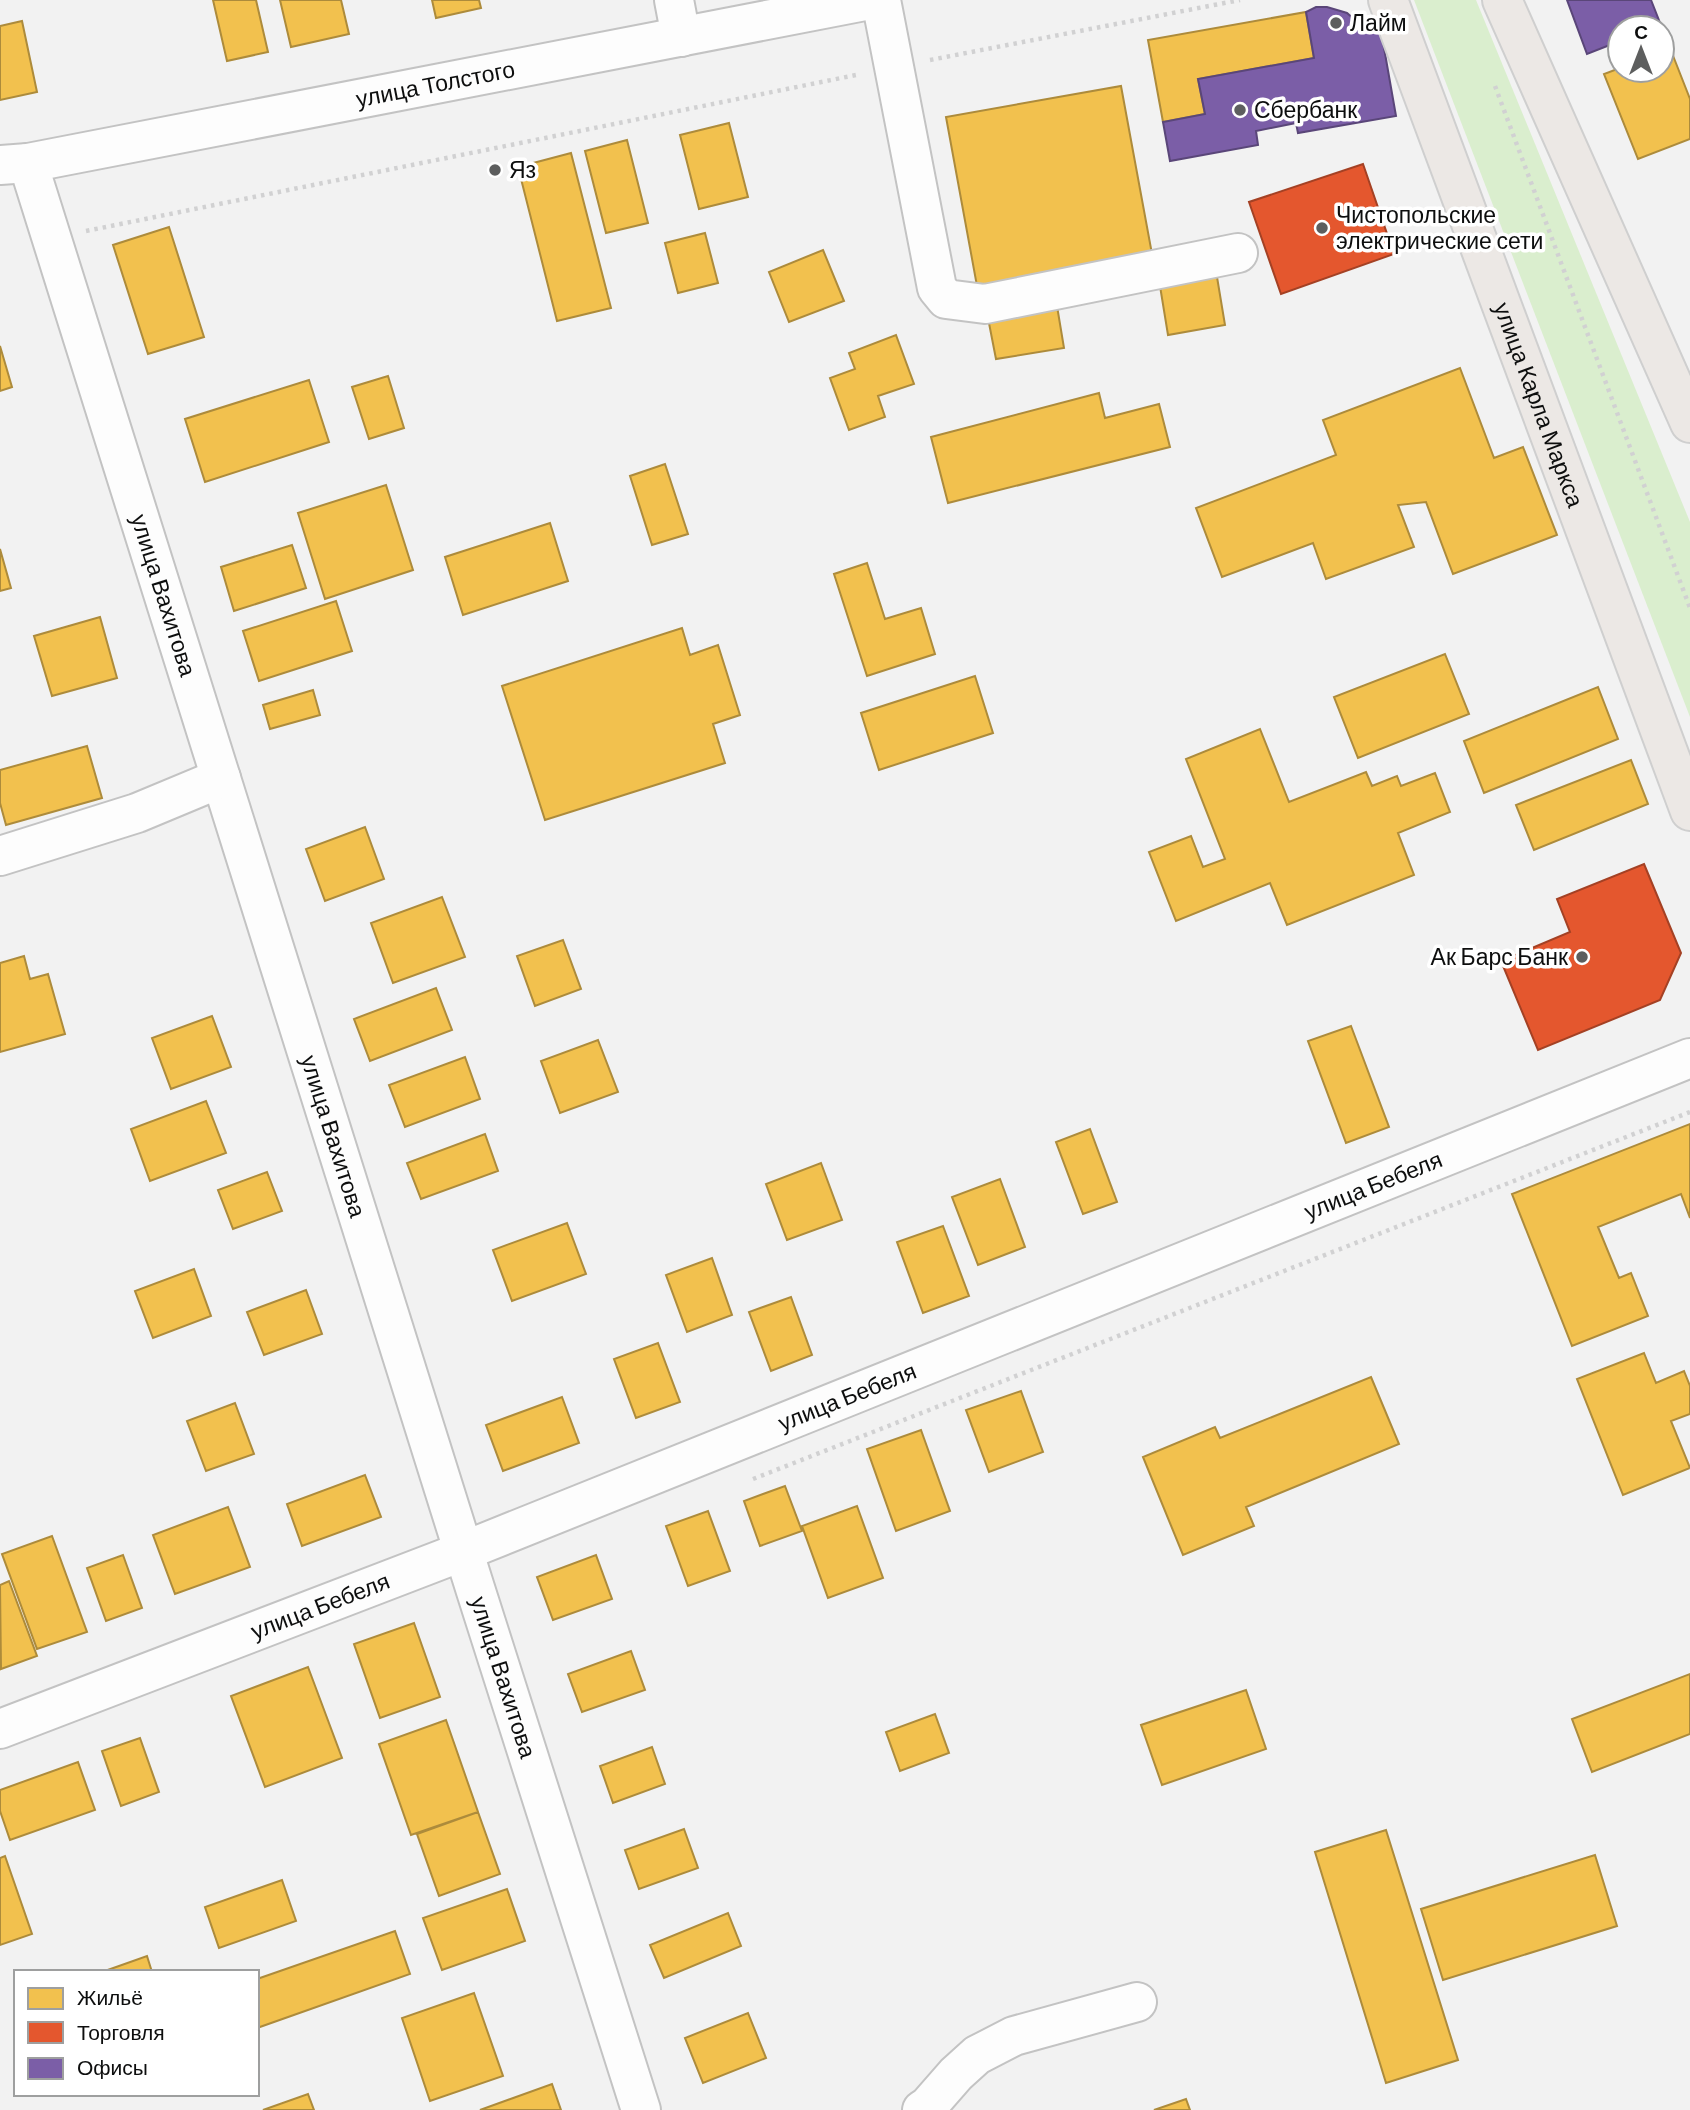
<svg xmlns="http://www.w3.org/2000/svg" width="1690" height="2110" viewBox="0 0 1690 2110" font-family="Barlow,sans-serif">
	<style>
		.green { fill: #daeece }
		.homes { fill: #f2c14e; stroke: #ad8b3b; stroke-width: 2 }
		.shops { fill: #e4572e; stroke: #a44124; stroke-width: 2 }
		.offices { fill: #7b5ea7; stroke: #5a4679; stroke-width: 2 }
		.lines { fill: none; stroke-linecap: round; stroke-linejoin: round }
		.minor-casing { stroke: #c3c3c3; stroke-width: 42 }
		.major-casing { stroke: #cfcfcf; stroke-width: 42 }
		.path { stroke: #d1d1d2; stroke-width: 4.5; stroke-dasharray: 3.5 5; stroke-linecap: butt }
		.minor { stroke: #fdfdfd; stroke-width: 38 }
		.major { stroke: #ece8e5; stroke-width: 38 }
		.poi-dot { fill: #5d5e5e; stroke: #fff; stroke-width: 2.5 }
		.labels { text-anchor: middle; stroke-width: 7; stroke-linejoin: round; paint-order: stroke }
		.poi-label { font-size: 23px; fill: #0d0e0e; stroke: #fff; text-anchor: start }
		.street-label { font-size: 23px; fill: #0d0e0e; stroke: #fff }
	</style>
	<rect width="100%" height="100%" fill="#f2f2f2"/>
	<path class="green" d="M1414 0H1476L1690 522V717Z"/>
	<path class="homes" d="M213 0H256L268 52 227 61Z
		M280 0H341L349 34 291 47Z
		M432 0H479L481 8 436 18Z
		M1306 12 1314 58 1198 79 1205 114 1163 122 1148 40Z
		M22 21 37 92 0 100V26Z
		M1670 48 1690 99V139L1638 159 1604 74 1620 68V70H1662V51Z
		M1121 86 1152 254 977 286 946 117Z
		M729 123 748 197 699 209 680 135Z
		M627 140 648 223 606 233 585 151Z
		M571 153 611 308 557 321 518 167Z
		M169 227 204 337 148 354 113 245Z
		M705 233 718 283 678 293 665 243Z
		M823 250 844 301 789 322 769 272Z
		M1217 277 1225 325 1168 335 1160 286Z
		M1057 306 1064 348 996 359 988 318Z
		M896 335 914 384 878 396 885 417 849 430 830 378 855 369 849 353Z
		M0 346 12 387 0 391Z
		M1460 368 1494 458 1523 447 1557 535 1453 574 1426 502 1398 505 1414 547 1326 579 1313 543 1222 577 1196 508 1336 455 1323 420Z
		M388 376 404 428 369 439 352 387Z
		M309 380 329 442 205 482 185 419Z
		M1099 393 1105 418 1159 404 1170 447 948 503 931 437Z
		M665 464 688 534 652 545 630 476Z
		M386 485 413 570 325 599 298 513Z
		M550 523 568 581 463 615 445 557Z
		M292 545 306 588 234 611 221 567Z
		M0 549 11 588 0 591Z
		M867 563 885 619 921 608 935 654 867 676 834 574Z
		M336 601 352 651 259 681 243 631Z
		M100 617 117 678 52 696 34 636Z
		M682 628 690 655 718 645 740 715 713 724 725 763 545 820 502 686Z
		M1445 654 1469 714 1358 758 1334 697Z
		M975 676 993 733 879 770 861 713Z
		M1598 687 1618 739 1484 793 1464 741Z
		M313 690 320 715 270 729 263 705Z
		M1260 729 1289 802 1366 772 1372 786 1397 776 1401 786 1435 773 1450 812 1398 833 1414 875 1287 925 1270 883 1176 921 1149 852 1191 836 1203 867 1225 859 1186 759Z
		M87 746 102 798 6 825 0 803V770Z
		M1631 760 1648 804 1534 850 1516 805Z
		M365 827 384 879 325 901 306 849Z
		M442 897 465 957 393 983 371 923Z
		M563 940 581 989 535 1006 517 956Z
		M24 956 30 979 48 974 65 1034 0 1052V963Z
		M436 988 452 1030 370 1061 354 1019Z
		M212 1016 231 1067 171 1089 152 1038Z
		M1351 1026 1389 1127 1346 1143 1308 1041Z
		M598 1040 618 1092 560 1113 541 1061Z
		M465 1057 480 1099 405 1127 389 1085Z
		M206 1101 226 1153 150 1181 131 1129Z
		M1690 1124V1218L1681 1194 1598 1227 1619 1278 1631 1273 1648 1316 1572 1346 1512 1194Z
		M1090 1129 1117 1202 1083 1214 1056 1142Z
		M485 1134 498 1171 421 1199 407 1163Z
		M821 1163 842 1220 787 1240 766 1184Z
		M267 1172 282 1211 233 1229 218 1190Z
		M1000 1179 1025 1247 978 1265 952 1197Z
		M567 1223 586 1274 512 1301 493 1250Z
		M943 1226 969 1296 923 1313 897 1242Z
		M712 1258 732 1315 687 1332 666 1275Z
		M194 1269 211 1316 153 1338 135 1291Z
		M306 1290 322 1334 264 1355 247 1312Z
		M791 1297 812 1355 771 1371 749 1312Z
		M658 1343 680 1402 636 1418 614 1359Z
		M1644 1353 1656 1383 1684 1371 1690 1386V1414L1671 1421 1690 1468 1623 1495 1577 1379Z
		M1371 1377 1399 1444 1246 1507 1254 1526 1183 1555 1143 1457 1215 1427 1220 1438Z
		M1021 1391 1043 1452 989 1472 966 1410Z
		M562 1397 579 1443 503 1471 486 1425Z
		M235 1403 254 1454 206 1471 187 1421Z
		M921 1430 950 1511 896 1531 867 1449Z
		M365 1475 381 1517 302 1546 287 1504Z
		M785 1486 802 1531 760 1546 744 1501Z
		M857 1506 883 1578 828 1598 802 1526Z
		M228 1507 250 1567 175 1594 153 1535Z
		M708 1511 730 1571 688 1586 666 1526Z
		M52 1536 87 1632 37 1649 2 1554Z
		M123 1555 142 1608 106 1621 87 1568Z
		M596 1555 612 1599 553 1620 537 1577Z
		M9 1581 37 1656 1 1669 0 1585Z
		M414 1623 440 1697 380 1718 354 1644Z
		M631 1651 645 1690 582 1712 568 1674Z
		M308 1667 342 1758 265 1787 231 1696Z
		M1690 1674V1734L1592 1772 1572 1719Z
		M1246 1690 1266 1749 1162 1785 1141 1725Z
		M935 1714 949 1753 900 1771 886 1732Z
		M446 1720 478 1812 411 1835 379 1744Z
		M140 1738 159 1792 121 1806 102 1751Z
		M652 1747 665 1784 613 1803 600 1766Z
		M78 1762 95 1810 10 1840 0 1811V1790Z
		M478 1812 500 1874 439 1896 417 1834Z
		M684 1829 698 1868 639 1889 625 1850Z
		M1386 1830 1458 2060 1386 2083 1315 1852Z
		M1595 1855 1617 1926 1443 1980 1421 1909Z
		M5 1856 32 1934 0 1945V1858Z
		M282 1880 296 1921 219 1948 205 1907Z
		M507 1889 525 1941 442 1970 423 1918Z
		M728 1913 741 1946 664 1978 650 1945Z
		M395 1931 410 1974 257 2028V1979Z
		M147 1956 152 1972H102Z
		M474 1993 503 2076 430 2101 402 2018Z
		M748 2013 766 2058 703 2083 685 2038Z
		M552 2084 561 2110H480Z
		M308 2094 314 2110H263Z
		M1186 2099 1190 2110H1154Z"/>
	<path class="shops" d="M1363 164 1394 254 1281 294 1249 202Z
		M1644 864 1681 953 1660 1000 1538 1050 1501 961 1570 932 1557 899Z"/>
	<path class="offices" d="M1567 0H1651L1662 28H1620V41L1587 54Z
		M1316 7H1327L1347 13 1364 28 1380 25 1396 116 1298 133 1296 123 1256 131 1258 145 1170 161 1163 122 1205 114 1198 79 1314 58 1306 12Z"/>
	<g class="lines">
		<g class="minor-casing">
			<g id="minor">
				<path d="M674 0 681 37"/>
				<path d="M881 0 937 288 946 299 985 304 1238 253"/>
				<path id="s1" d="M28 163 475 1588 641 2110"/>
				<path id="s2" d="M0 165 28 163 870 0"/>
				<path d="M0 856 137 813 221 778"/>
				<path id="s3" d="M0 1729 464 1551 1690 1058"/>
				<path d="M922 2110 928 2106 956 2074 977 2055 1014 2036 1137 2002"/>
			</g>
		</g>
		<g class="major-casing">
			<g id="major">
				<path id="s4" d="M1388 0 1690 811"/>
				<path d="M1502 0 1690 423"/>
			</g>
		</g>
		<path class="path" d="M930 60 1240 0
			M1495 86 1690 608
			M86 231 856 75
			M753 1479 1690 1112"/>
		<use href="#minor" class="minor"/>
		<use href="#major" class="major"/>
	</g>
	<g class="poi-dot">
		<circle cx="1336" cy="23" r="7"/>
		<circle cx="1240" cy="110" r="7"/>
		<circle cx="495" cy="170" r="7"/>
		<circle cx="1322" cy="228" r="7"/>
		<circle cx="1582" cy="957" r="7"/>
	</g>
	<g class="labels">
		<g class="poi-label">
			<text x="1350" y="31">Лайм</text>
			<text x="1254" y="118">Сбербанк</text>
			<text x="509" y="178">Яз</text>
			<text x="1336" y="223">Чистопольские<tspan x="1336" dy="26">электрические сети</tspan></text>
			<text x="1568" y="965" text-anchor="end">Ак Барс Банк</text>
		</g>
		<g class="street-label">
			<text dy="8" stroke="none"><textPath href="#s2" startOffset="443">улица Толстого</textPath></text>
			<text dy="8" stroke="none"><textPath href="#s4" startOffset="432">улица Карла Маркса</textPath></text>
			<text dy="8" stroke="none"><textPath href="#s1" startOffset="453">улица Вахитова</textPath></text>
			<text dy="8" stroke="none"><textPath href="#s1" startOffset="1020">улица Вахитова</textPath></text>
			<text dy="8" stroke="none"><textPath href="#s3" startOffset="1477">улица Бебеля</textPath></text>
			<text dy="8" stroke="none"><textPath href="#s3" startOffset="910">улица Бебеля</textPath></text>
			<text dy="8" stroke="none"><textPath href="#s3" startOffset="343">улица Бебеля</textPath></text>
			<text dy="8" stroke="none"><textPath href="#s1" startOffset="1587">улица Вахитова</textPath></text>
		</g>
	</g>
	<rect x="14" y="1970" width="245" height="126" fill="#ffffff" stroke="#9e9f9f" stroke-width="2"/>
	<rect x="28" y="1988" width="35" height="21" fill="#f2c14e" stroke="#9e9f9f" stroke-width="2"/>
	<text x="77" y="2005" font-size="21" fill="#0d0e0e">Жильё</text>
	<rect x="28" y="2022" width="35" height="21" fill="#e4572e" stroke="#9e9f9f" stroke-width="2"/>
	<text x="77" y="2040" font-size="21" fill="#0d0e0e">Торговля</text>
	<rect x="28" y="2058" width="35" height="21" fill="#7b5ea7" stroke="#9e9f9f" stroke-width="2"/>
	<text x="77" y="2075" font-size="21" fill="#0d0e0e">Офисы</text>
	<g transform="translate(1641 49)"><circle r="33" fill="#ffffff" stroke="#9e9f9f" stroke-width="2"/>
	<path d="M0-5L12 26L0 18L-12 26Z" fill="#5d5e5e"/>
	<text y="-10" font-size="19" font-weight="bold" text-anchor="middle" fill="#0d0e0e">С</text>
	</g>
</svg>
